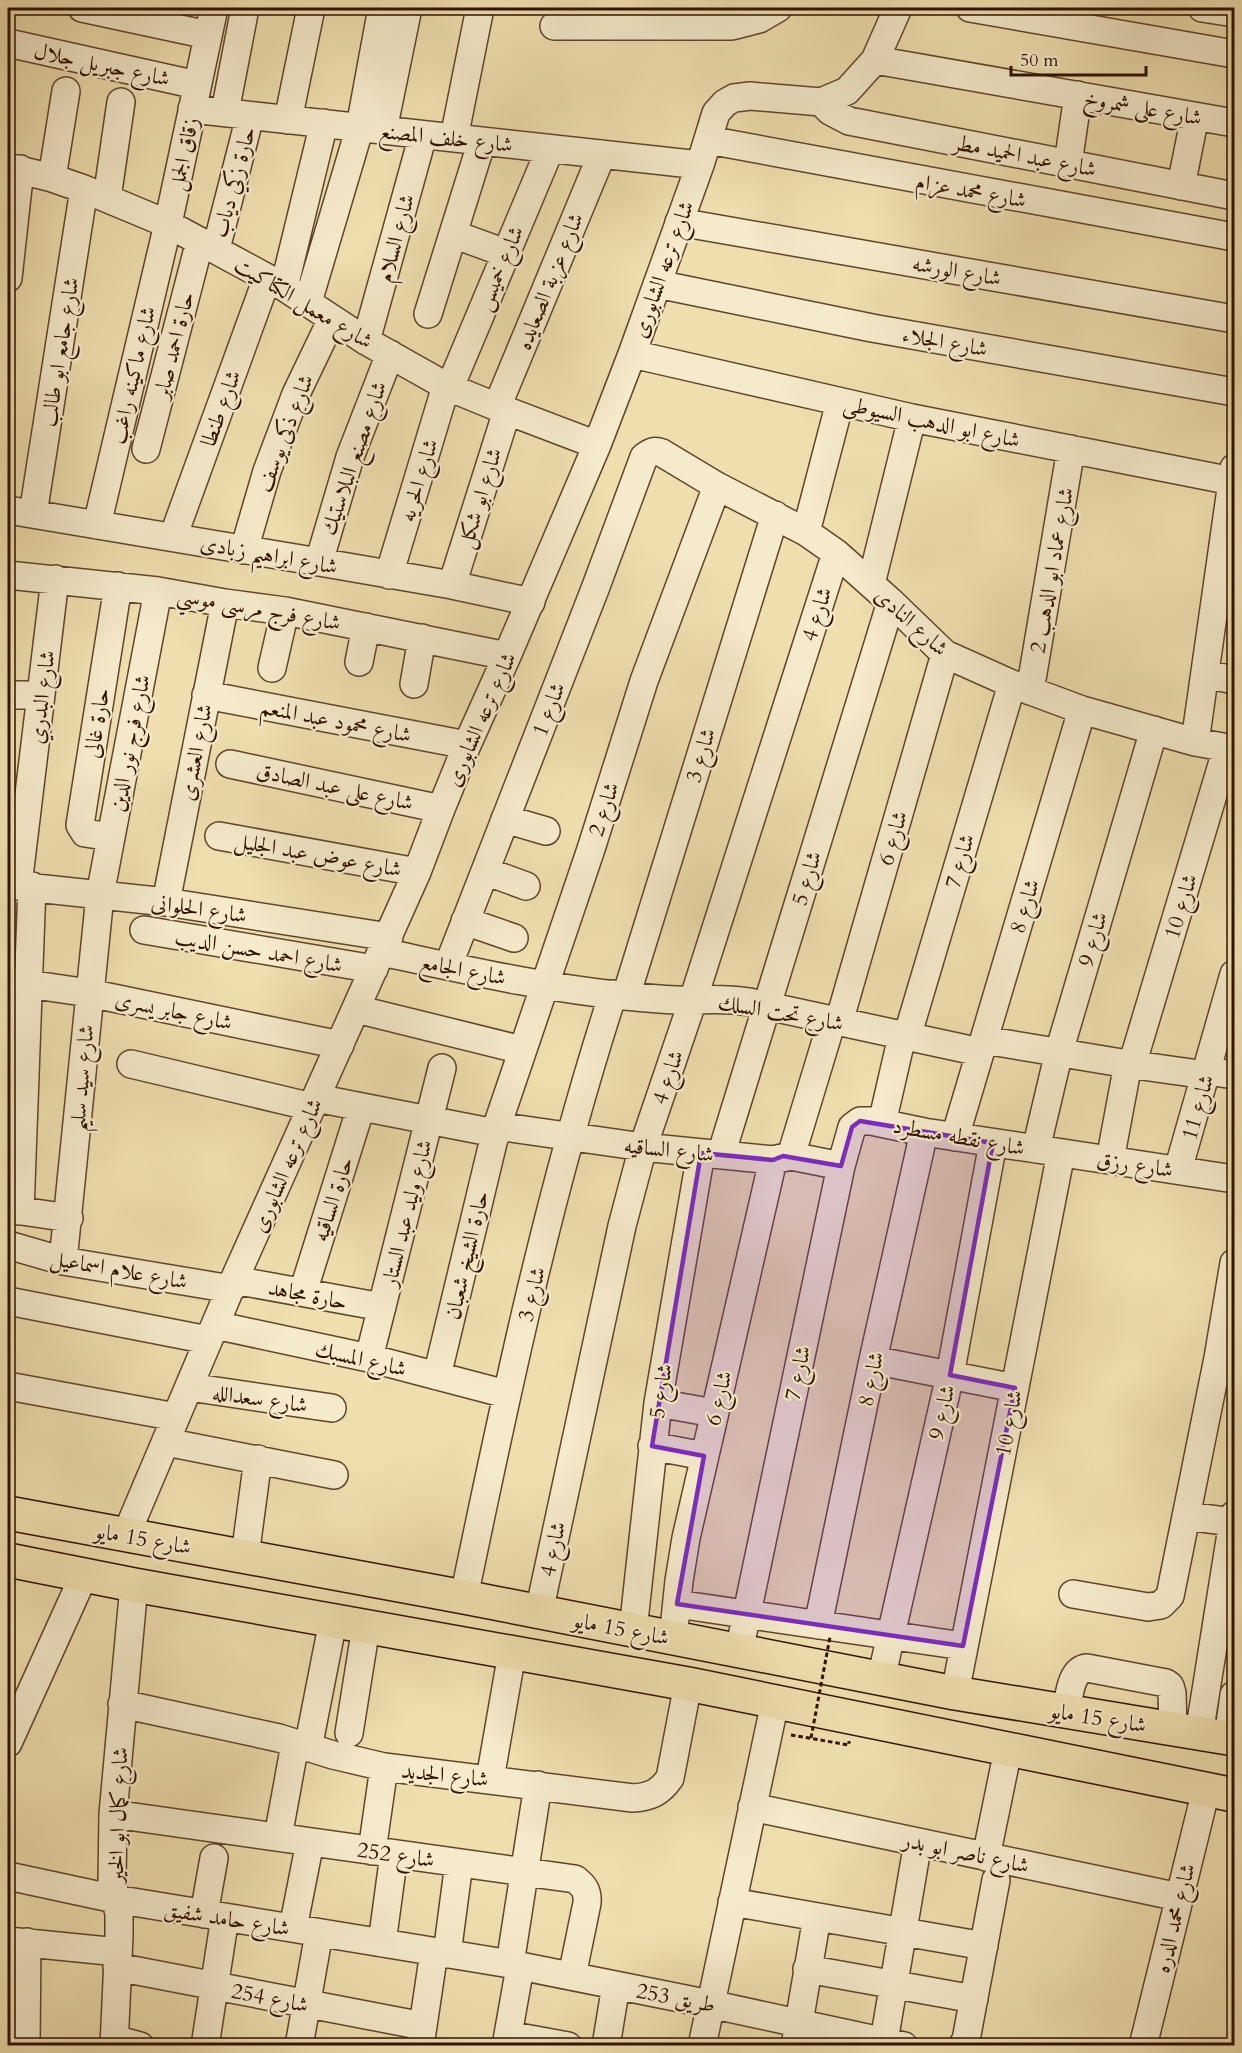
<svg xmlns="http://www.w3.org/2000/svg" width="1242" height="2053" viewBox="0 0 1242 2053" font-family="Cardo,Amiri,serif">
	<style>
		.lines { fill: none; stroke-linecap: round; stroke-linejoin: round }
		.minor-casing { stroke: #5f452c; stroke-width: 30 }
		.major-casing { stroke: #2f1200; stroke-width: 36 }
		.path { stroke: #2f1200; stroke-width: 3; stroke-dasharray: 4.5 3; stroke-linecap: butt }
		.minor { stroke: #f5eacb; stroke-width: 27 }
		.major { stroke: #efdfaf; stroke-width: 33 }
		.path-bridge { stroke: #2f1200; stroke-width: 3; stroke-dasharray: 4.5 3; stroke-linecap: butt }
		.marked { fill: #7b2cbf; fill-opacity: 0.2; stroke: #7b2cbf; stroke-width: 4.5; stroke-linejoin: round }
		.labels { text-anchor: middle; stroke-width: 4.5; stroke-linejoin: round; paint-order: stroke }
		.street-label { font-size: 22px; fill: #2f1200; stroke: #f5eacb }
	</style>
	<rect width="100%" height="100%" fill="#efdfaf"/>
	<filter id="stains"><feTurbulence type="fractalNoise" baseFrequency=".00333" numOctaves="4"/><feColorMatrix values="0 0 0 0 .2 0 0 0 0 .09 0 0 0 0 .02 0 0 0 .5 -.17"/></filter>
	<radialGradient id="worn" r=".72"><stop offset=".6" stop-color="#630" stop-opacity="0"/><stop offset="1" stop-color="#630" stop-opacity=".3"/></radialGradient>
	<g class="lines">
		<g class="minor-casing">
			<path id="minor" d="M82 8 208 35
				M970 8 1234 54
				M1202 8 1234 13
				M554 26H732L759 19 778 8
				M8 43 197 85
				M875 60 1234 123
				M821 102 830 111 849 121 1234 196
				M192 109 700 165
				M225 112 245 8
				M288 120 311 8
				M383 130 408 8
				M454 138 480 8
				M708 140 1234 237
				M1068 164 1078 95
				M8 167 52 178 84 189 168 224 284 287 366 341 446 386 497 407 597 445
				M52 178 66 91
				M1181 186 1195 116
				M107 198 121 102
				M679 222 1234 319
				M453 234 505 253
				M216 249 250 116
				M8 278 20 169
				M657 284 872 328 1234 392
				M284 287 324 123
				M308 302 360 127 382 8
				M428 314 482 141
				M366 341 423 135
				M632 354 912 418 1232 481
				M450 387 550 149
				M497 407 602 154
				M146 449 200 241
				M8 510 319 562 452 585 531 602
				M33 514 84 189
				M97 525 168 224 214 8
				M806 532 840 402
				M173 537 267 278
				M244 550 267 471 296 394 332 319
				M319 562 350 457 390 354
				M8 575 158 591 225 603 285 611 507 656
				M389 575 446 386
				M871 584 912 418
				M452 585 507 411
				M359 662 366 627
				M272 668 285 611
				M1205 674 1234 680
				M414 684 422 638
				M1030 691 1071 449
				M8 695H41
				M206 695 467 745
				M1195 742 1234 468
				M230 764 441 809
				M505 819 546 831
				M219 836 417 872
				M111 837 85 833 80 825 118 586
				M485 871 526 886
				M8 885 166 902 389 937
				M18 885 55 579
				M166 902 225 603
				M465 921 514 938
				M144 930 374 969
				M382 952C462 969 543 988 625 996 648 998 672 1001 694 1000 713 999 730 999 749 1002L980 1052
				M448 966 595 589 644 457C651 452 654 450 662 453L717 486 806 532 836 553 891 602 945 654 1012 684 1082 710 1195 742 1234 749
				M8 981 89 993 340 1045
				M626 996 775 515
				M356 1009 522 1050
				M839 1022 945 654
				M907 1037 1012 684
				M984 1040 1128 1064 1206 1075
				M131 1064 312 1107
				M1132 1065 1227 748
				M1207 1071 1234 1075
				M316 1098 495 1133
				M882 1123 902 1036
				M497 1126 643 1147 773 1160 791 1156 841 1166
				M955 1137 1082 710
				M1036 1149 1059 1052 1154 730
				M721 1155 891 602
				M791 1156 832 1021
				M1110 1160 1128 1064
				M1178 1170 1234 974
				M8 1209 69 1218
				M20 1211 32 886
				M8 1245 63 1261 231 1289
				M63 1261 100 895 158 591
				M234 1280 382 1307
				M303 1292 361 1107
				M8 1301 208 1340
				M215 1325 369 1358 506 1394
				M369 1358 442 1068
				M873 1360 1015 1388
				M437 1376 497 1126 591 849 644 681 717 486
				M8 1386 176 1417
				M189 1387 332 1408
				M658 1403 714 1413
				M166 1442 334 1475
				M652 1446 704 1456
				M1186 1516 1233 1522
				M126 1535 234 1280 417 872 441 809 467 745 507 656 597 445 632 354 700 165 716 113 725 103 734 98 750 96 821 102 847 91 875 60 898 8
				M245 1556 258 1459
				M1073 1594 1148 1607 1161 1605 1170 1596 1218 1358 1234 1263
				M464 1597C506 1394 549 1191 613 994
				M677 1604 963 1646
				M539 1612 622 1226 643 1147 693 1000 836 553
				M818 1625 873 1360 924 1132
				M633 1630 658 1403 701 1153
				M673 1638 679 1581 686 1538 773 1160
				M739 1651 841 1166 852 1127 860 1121H871L924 1132 1234 1179
				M881 1679 950 1375 993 1143
				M955 1693 1061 1153
				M122 1704 279 1738 333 1755 384 1767 633 1798C651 1797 660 1792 670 1778L688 1684
				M1066 1712C1069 1698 1070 1670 1087 1668L1166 1683 1170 1686 1172 1693 1173 1729
				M349 1733 366 1627
				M1199 1734 1234 1515
				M1228 1738 1234 1695
				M8 1743 84 1575
				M308 1748 333 1621
				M490 1779 512 1653
				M752 1807 1179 1897
				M113 1814 575 1879C584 1886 588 1891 587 1903L572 1976
				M278 1837 295 1744
				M372 1851 384 1767
				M986 1857 1008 1750
				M8 1876 115 1899 510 1964 710 2004 904 2046
				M732 1902 984 1946
				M204 1914 214 1858
				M293 1928 310 1842
				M8 1941 118 1952
				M382 1943 394 1854
				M447 1954 459 1863
				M510 1964 538 1785
				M117 1967 423 2026
				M807 1969 974 1999
				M508 2035 568 2046
				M114 2039 140 2046
				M884 2041 918 1842
				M26 2046 27 1942
				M114 2046 119 1937V1914L112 1882 113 1814 134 1585
				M205 2046 225 1917
				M299 2046 319 1933
				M420 2046 434 1952
				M506 2046 520 1967
				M606 2046 616 1985
				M702 2046 775 1702
				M795 2046 817 1917
				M962 2046 966 2040 996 1880
				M1143 2046 1206 1790"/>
		</g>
		<g class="major-casing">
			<path id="major" d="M8 1513 464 1597 955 1693 1234 1739
				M8 1560 134 1585 688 1684 1234 1795"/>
		</g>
		<path class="path" d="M791 1735 849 1745V1741"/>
		<use href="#minor" class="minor"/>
		<use href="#major" class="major"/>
		<path class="path-bridge" d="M811 1738 830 1637"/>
	</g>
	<path class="marked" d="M860 1121 993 1143 950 1375 1015 1388 963 1646 677 1604 704 1456 652 1446 701 1153 773 1160 783 1156 841 1166 852 1127Z"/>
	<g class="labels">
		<g class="street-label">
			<text transform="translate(102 64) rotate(12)" y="8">شارع جبريل جلال</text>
			<text transform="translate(1143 107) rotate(10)" y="8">شارع على شمروخ</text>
			<text transform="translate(446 137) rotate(6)" y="8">شارع خلف المصنع</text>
			<text transform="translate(183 154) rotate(-78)" y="8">زقاق الجمل</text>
			<text transform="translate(1025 155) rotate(11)" y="8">شارع عبد الحميد مطر</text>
			<text transform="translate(233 182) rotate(-75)" y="8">حارة زكي دياب</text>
			<text transform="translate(971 190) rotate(10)" y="8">شارع محمد عزام</text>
			<text transform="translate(395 238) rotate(-75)" y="8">شارع السلام</text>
			<text transform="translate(499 268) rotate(-67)" y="8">شارع خميس</text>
			<text transform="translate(662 269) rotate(-70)" y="8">شارع ترعه الشابورى</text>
			<text transform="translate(957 270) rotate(10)" y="8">شارع الورشه</text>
			<text transform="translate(549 281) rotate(-68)" y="8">شارع عزبة الصعايده</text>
			<text transform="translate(304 302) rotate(31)" y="8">شارع معمل الكتاكيت</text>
			<text transform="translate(945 341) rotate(10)" y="8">شارع الجلاء</text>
			<text transform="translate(173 345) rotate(-76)" y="8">حارة احمد صابر</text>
			<text transform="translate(59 352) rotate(-81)" y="8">شارع جامع ابو طالب</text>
			<text transform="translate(132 375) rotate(-77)" y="8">شارع ماكينه راغب</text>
			<text transform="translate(220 408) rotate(-70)" y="8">شارع طنطا</text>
			<text transform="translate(932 421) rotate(12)" y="8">شارع ابو الدهب السيوطى</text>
			<text transform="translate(284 433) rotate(-69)" y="8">شارع ذكى يوسف</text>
			<text transform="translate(353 458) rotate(-71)" y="8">شارع مصنع البلاستيك</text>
			<text transform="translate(418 480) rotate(-73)" y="8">شارع الحريه</text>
			<text transform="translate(479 498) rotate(-73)" y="8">شارع ابو شكل</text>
			<text transform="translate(269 554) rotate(10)" y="8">شارع ابراهيم زبادى</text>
			<text transform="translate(1051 570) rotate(-80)" y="8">شارع عماد ابو الدهب 2</text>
			<text transform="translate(259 608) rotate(10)" y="8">شارع فرج مرسى موسي</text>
			<text transform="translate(816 614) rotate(-72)" y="8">شارع 4</text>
			<text transform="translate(912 621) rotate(42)" y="8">شارع النادى</text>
			<text transform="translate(41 697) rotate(-83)" y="8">شارع البدري</text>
			<text transform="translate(548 709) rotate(-69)" y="8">شارع 1</text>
			<text transform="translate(480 719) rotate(-66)" y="8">شارع ترعه الشابورى</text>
			<text transform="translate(336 720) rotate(11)" y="8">شارع محمود عبد المنعم</text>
			<text transform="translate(96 723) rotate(-81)" y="8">حارة غالى</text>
			<text transform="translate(129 743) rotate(-79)" y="8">شارع فرج نور الدين</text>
			<text transform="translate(195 752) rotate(-79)" y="8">شارع العشرى</text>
			<text transform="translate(700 755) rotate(-73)" y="8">شارع 3</text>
			<text transform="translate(335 786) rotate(12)" y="8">شارع على عبد الصادق</text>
			<text transform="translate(603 809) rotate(-72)" y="8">شارع 2</text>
			<text transform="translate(892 838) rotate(-74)" y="8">شارع 6</text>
			<text transform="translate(318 854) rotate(10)" y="8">شارع عوض عبد الجليل</text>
			<text transform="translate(959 861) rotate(-74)" y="8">شارع 7</text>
			<text transform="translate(806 878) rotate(-73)" y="8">شارع 5</text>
			<text transform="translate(1024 906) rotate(-73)" y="8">شارع 8</text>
			<text transform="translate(1180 906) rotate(-73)" y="8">شارع 10</text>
			<text transform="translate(199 908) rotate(8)" y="8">شارع الحلوانى</text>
			<text transform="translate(1092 939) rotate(-74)" y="8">شارع 9</text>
			<text transform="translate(259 950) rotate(10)" y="8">شارع احمد حسن الديب</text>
			<text transform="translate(463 969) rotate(11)" y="8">شارع الجامع</text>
			<text transform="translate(174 1010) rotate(12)" y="8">شارع جابر يسرى</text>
			<text transform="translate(781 1012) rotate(10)" y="8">شارع تحت السلك</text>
			<text transform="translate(667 1077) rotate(-71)" y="8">شارع 4</text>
			<text transform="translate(81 1078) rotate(-85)" y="8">شارع سيد سليم</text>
			<text transform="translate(1197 1107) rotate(-74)" y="8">شارع 11</text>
			<text transform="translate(959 1136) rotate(10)" y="8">شارع نقطه مسطرد</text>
			<text transform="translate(669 1149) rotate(6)" y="8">شارع الساقيه</text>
			<text transform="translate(1135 1164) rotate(8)" y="8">شارع رزق</text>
			<text transform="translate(286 1165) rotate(-66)" y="8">شارع ترعه الشابورى</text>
			<text transform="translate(332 1199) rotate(-72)" y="8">حارة الساقيه</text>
			<text transform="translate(406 1213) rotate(-76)" y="8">شارع وليد عبد الستار</text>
			<text transform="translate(466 1255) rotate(-77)" y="8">حارة الشيخ شعبان</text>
			<text transform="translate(119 1269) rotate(10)" y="8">شارع علام اسماعيل</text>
			<text transform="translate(308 1294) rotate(11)" y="8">حارة مجاهد</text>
			<text transform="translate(531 1294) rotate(-76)" y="8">شارع 3</text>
			<text transform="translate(361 1358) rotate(13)" y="8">شارع المسبك</text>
			<text transform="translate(797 1373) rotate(-78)" y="8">شارع 7</text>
			<text transform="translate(870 1379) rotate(-78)" y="8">شارع 8</text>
			<text transform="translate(660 1391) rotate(-81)" y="8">شارع 5</text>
			<text transform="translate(260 1398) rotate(8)" y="8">شارع سعدالله</text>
			<text transform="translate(718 1398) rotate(-77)" y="8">شارع 6</text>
			<text transform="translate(941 1412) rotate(-77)" y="8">شارع 9</text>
			<text transform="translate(1008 1423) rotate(-79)" y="8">شارع 10</text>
			<text transform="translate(143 1538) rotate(10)" y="8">شارع 15 مايو</text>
			<text transform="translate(552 1549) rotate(-78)" y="8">شارع 4</text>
			<text transform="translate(621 1628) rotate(11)" y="8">شارع 15 مايو</text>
			<text transform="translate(1098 1717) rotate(9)" y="8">شارع 15 مايو</text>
			<text transform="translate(445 1774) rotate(6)" y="8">شارع الجديد</text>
			<text transform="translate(117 1815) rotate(-88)" y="8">شارع كمال ابو الخير</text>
			<text transform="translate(966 1852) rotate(12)" y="8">شارع ناصر ابو بدر</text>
			<text transform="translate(396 1854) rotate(8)" y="8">شارع 252</text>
			<text transform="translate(227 1918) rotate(9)" y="8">شارع حامد شفيق</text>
			<text transform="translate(1174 1918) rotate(-76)" y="8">شارع محمد الدره</text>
			<text transform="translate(270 1997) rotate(11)" y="8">شارع 254</text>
			<text transform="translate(676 1997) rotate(11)" y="8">طريق 253</text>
		</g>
	</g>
	<rect width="1242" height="2053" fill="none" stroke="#efdfaf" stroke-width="30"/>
	<rect x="9" y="9" width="1224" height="2035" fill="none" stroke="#2f1200" stroke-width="3"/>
	<rect x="15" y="15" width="1212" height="2023" fill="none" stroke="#2f1200" stroke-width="1.5"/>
	<path d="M1011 66v9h135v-9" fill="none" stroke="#2f1200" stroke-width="3"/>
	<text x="1020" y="66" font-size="18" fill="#2f1200" stroke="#f5eacb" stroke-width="4.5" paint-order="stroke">50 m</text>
	<rect width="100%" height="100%" filter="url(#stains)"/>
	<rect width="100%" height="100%" fill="url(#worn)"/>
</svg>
